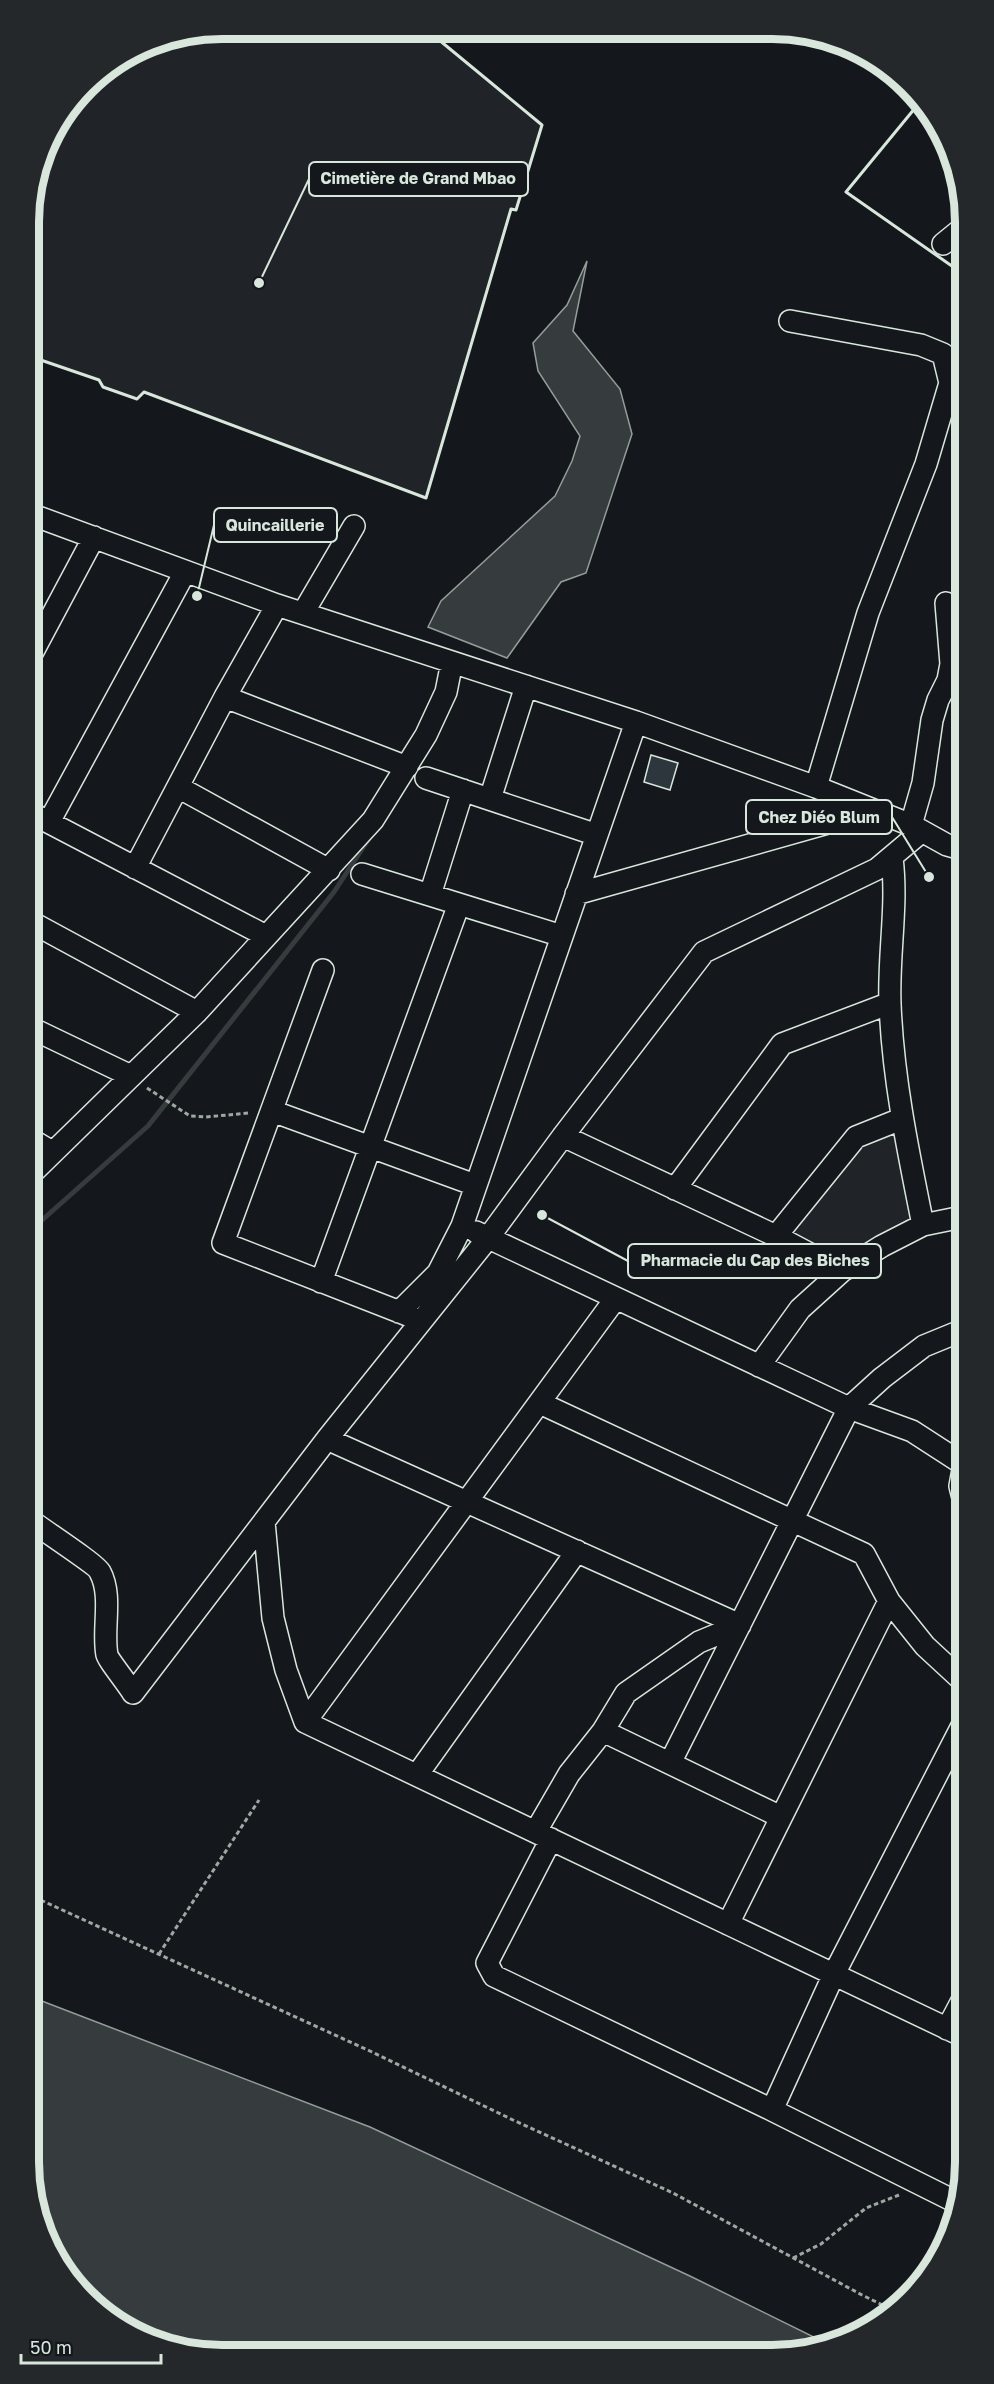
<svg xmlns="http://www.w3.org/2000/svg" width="994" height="2384" viewBox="0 0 994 2384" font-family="'Golos Text',sans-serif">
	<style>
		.green { fill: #202428; stroke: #939e99; stroke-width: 1.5 }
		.water { fill: #363b3e; stroke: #939e99; stroke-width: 1.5 }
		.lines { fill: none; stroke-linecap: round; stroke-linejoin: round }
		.stream { stroke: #363b3e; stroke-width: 5 }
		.building { fill: #2c363c; stroke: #d8e6dc; stroke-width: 1.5 }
		.minor-casing { stroke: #d8e6dc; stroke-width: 24 }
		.path { stroke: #9da8a2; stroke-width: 3; stroke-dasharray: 4.5 3; stroke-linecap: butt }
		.minor { stroke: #14181c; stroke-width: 21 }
		.wall { stroke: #d8e6dc; stroke-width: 3 }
		.rim { fill: none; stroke: #d8e6dc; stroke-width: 8 }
		.leader { fill: none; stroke: #d8e6dc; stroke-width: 2 }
		.callout-dot { fill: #d8e6dc; stroke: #14181c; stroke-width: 2 }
		.callout { fill: #14181c; stroke: #d8e6dc; stroke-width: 2 }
		.callout-label { font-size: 16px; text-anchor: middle; font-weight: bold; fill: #d8e6dc }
	</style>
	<rect width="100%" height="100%" fill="#14181c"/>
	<path class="green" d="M222 29 427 30 542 125 516 210 511 209 426 498 144 392 137 399 103 387 99 380 29 356V209L49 136 94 77 148 43Z
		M898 1122 920 1223 838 1270 783 1239 859 1140Z"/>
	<path class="water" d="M587 261 573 331 620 389 632 434 586 573 561 582 507 658 428 627 441 601 555 496 572 461 580 436 538 371 533 343 567 305Z
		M34 1998 370 2127 692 2277 830 2345 822 2349 185 2352 136 2335 85 2299 35 2212Z"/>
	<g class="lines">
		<path class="stream" d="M32 1229 148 1126 334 892 368 840"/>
	</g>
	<path class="building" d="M651 755 678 763 670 790 644 782Z"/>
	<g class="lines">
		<g class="minor-casing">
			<path id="minor" d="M943 244 959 231
				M790 321 921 345 943 354 950 383 926 464 868 613 816 787
				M30 514 277 605 636 722 816 787 911 825 947 845 961 849
				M303 613 354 526
				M30 657 94 537
				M225 697 407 767
				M426 778 597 835
				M178 787 329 870
				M490 799 526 686
				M31 813 266 936
				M49 822 185 572
				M911 825 923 783 932 720 938 700 948 680 951 664 946 603
				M892 858C898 906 888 955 890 1004 893 1079 908 1151 923 1225
				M135 868 225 697 277 605
				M362 874 562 936
				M576 894 874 810
				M430 895 463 790
				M31 922 197 1012
				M323 970 223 1243 410 1316
				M31 1028 131 1076
				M272 1111 475 1185
				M563 1136 776 1236 842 1271
				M32 1140 52 1152
				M32 1173 197 1012 373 820 426 735 446 692 452 662
				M675 1189 782 1044 890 1003
				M476 1232 849 1408 912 1431 963 1464
				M776 1236 856 1137 901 1119
				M321 1282 459 904
				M399 1312 438 1273 462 1226 636 722
				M759 1366 800 1309 842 1271 882 1246 923 1225 962 1217
				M540 1403 864 1554 889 1601 925 1646 964 1682
				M327 1439 740 1625
				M963 1470 960 1486 963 1498
				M33 1522C43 1530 97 1565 100 1572 113 1596 102 1629 107 1655 107 1658 129 1686 133 1693L327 1439 488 1238 563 1136 704 952 877 869 921 832
				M264 1522 273 1618 286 1670 305 1722 965 2037
				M305 1722 616 1298
				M603 1731 781 1817
				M670 1763 849 1408 882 1378 924 1346 963 1330
				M417 1775 577 1551
				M536 1831 569 1774 603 1731 626 1693 699 1642 740 1625
				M551 1839 487 1963 494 1976 772 2110
				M728 1924 889 1601
				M947 2029 965 1995
				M958 2203 772 2110 834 1974 964 1722"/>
		</g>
		<path class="path" d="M147 1088 190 1116 206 1117 249 1113
			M34 1897 372 2052 513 2120 673 2193 862 2295 893 2310
			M159 1954 259 1800
			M793 2258 821 2244 866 2208 899 2195"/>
		<use href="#minor" class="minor"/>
		<path class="wall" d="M920 102 846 192 959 271
			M29 356 99 380 103 387 137 399 144 392 426 498 511 209 516 210 542 125 427 30"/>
	</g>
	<path d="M0 0H994V2384H0ZM222 39H772A183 183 0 0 1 955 222V2162A183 183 0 0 1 772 2345H222A183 183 0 0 1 39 2162V222A183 183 0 0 1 222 39Z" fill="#24282b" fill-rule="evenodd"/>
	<path class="rim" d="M222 39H772A183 183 0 0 1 955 222V2162A183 183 0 0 1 772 2345H222A183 183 0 0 1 39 2162V222A183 183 0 0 1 222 39Z"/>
	<path class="leader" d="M259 283L309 179M197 596L214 525M929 877L892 817M542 1215L628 1261"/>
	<g class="callout-dot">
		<circle cx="259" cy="283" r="6"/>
		<circle cx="197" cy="596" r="6"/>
		<circle cx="929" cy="877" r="6"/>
		<circle cx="542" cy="1215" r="6"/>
	</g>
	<g class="callout">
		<rect x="309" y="162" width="219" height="34" rx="6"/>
		<rect x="214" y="508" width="123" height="34" rx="6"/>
		<rect x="746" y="800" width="146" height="34" rx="6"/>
		<rect x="628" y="1244" width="253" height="34" rx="6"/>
	</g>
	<g class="callout-label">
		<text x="418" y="184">Cimetière de Grand Mbao</text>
		<text x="275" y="531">Quincaillerie</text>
		<text x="819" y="823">Chez Diéo Blum</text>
		<text x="755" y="1266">Pharmacie du Cap des Biches</text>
	</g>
	<path d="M21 2354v9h140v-9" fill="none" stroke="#d8e6dc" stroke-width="3"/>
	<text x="30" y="2354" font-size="18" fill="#d8e6dc" stroke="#14181c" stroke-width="4.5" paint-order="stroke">50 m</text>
</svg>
